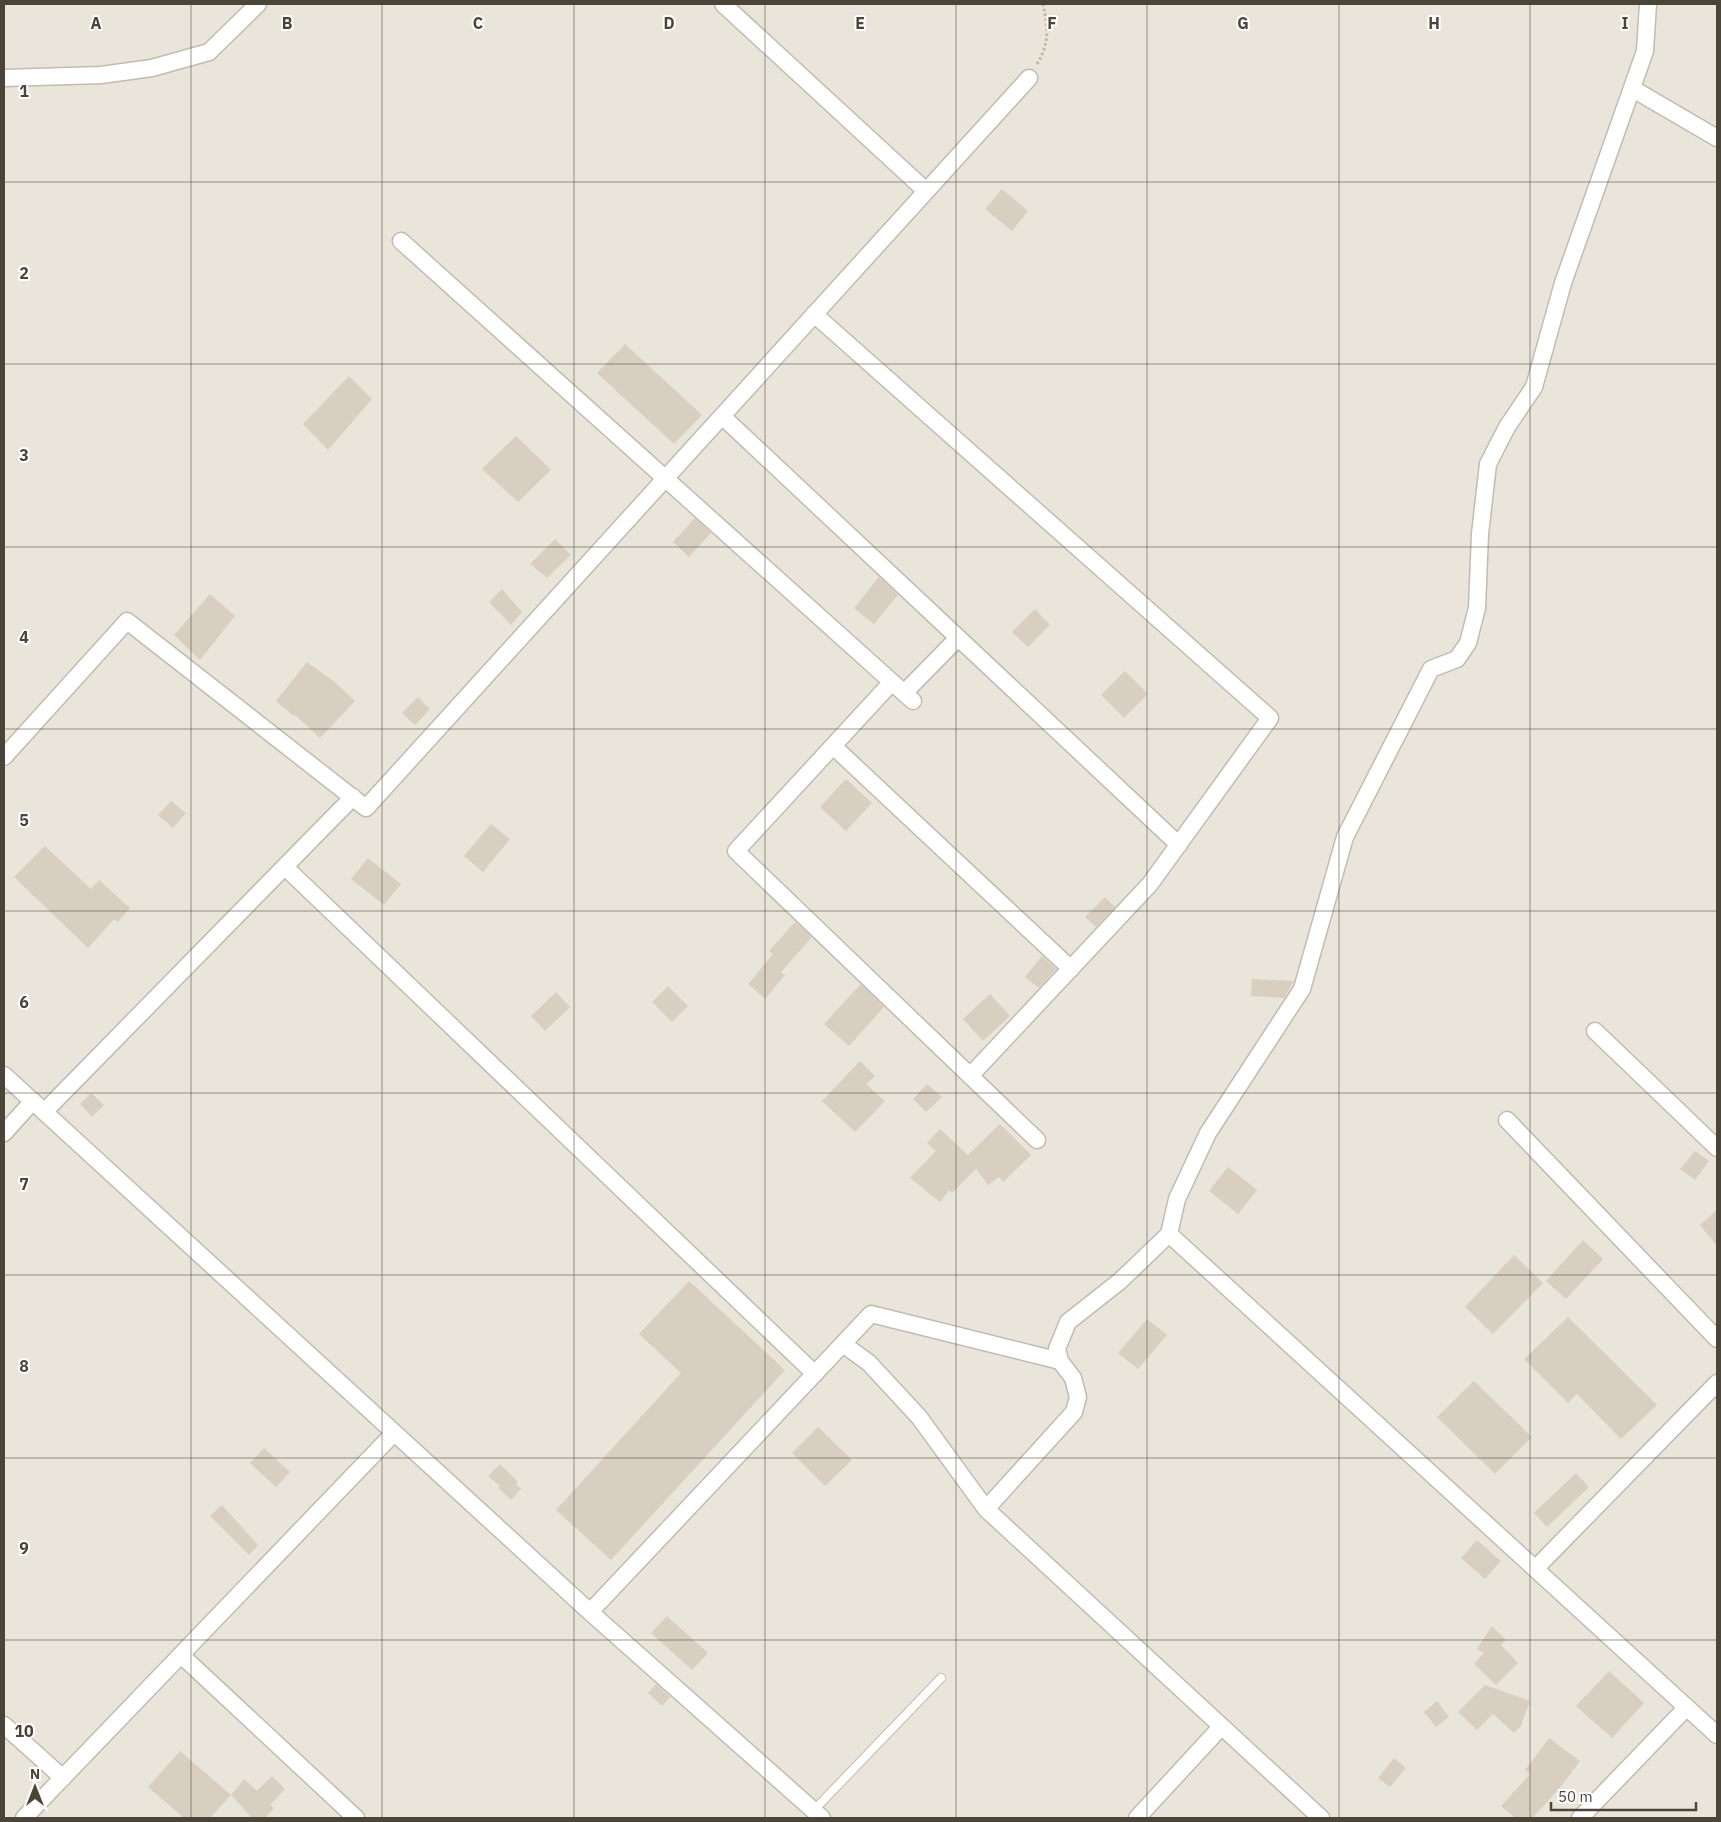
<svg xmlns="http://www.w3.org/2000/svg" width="1721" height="1822" viewBox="0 0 1721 1822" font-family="'IBM Plex Sans',sans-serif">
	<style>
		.residential { fill: #eae5da }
		.building { fill: #d8cfc1 }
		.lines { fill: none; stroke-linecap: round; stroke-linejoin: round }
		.service-casing { stroke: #c2bbae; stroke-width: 10 }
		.minor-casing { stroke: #c2bbae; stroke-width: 19 }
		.path { stroke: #c4b79f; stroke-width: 3; stroke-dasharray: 2.5 2.5; stroke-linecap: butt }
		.service { stroke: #fff; stroke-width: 8 }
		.minor { stroke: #fff; stroke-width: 16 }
		.grid { fill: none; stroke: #4b4439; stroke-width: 1; stroke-opacity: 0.55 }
		.grid-label { font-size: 16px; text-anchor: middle; font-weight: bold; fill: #4b4439; stroke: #fff; stroke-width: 4; stroke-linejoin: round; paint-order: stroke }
	</style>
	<rect width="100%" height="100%" fill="#f6f3ec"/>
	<path class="residential" d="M4 4H1717V1818H4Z"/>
	<path class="building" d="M1002 189 1028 211 1012 231 985 209Z
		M625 344 702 415 674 444 597 373Z
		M349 376 372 399 328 450 303 424Z
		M516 436 551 470 518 502 482 469Z
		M695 518 711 533 689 557 673 542Z
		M555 539 571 555 547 578 530 564Z
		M879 577 898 595 874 624 854 608Z
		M502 589 522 612 511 625 489 602Z
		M210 594 235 616 200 660 174 635Z
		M1035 609 1050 625 1028 647 1012 632Z
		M307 662 336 683 355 701 320 738 295 715 294 716 276 701Z
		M1125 671 1148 694 1124 718 1101 695Z
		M418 697 430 709 415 725 402 713Z
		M846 779 872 803 846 831 820 807Z
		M171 801 186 813 173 828 158 815Z
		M491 824 510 839 483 872 464 856Z
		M45 846 91 889 99 880 130 908 118 922 114 919 88 948 14 877Z
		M368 858 401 884 384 905 351 879Z
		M1105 897 1115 907 1096 927 1085 917Z
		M795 922 812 937 781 972 785 975 765 999 748 984 773 954 769 951Z
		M1042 956 1056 969 1039 988 1025 977Z
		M1252 979 1294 981 1284 998 1251 996Z
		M861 984 884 1007 849 1046 824 1024Z
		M668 986 688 1006 672 1022 652 1002Z
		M556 992 570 1007 545 1031 531 1016Z
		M990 994 1010 1016 983 1041 963 1019Z
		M860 1061 875 1076 866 1084 885 1101 855 1132 822 1101Z
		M927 1084 942 1097 926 1112 913 1099Z
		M91 1093 104 1105 92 1117 80 1104Z
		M1000 1124 1031 1155 1003 1182 999 1177 988 1185 976 1169 952 1193 949 1190 940 1202 910 1178 936 1151 927 1143 940 1129 968 1155Z
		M1695 1151 1709 1161 1695 1180 1680 1169Z
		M1228 1167 1257 1190 1238 1214 1209 1191Z
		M1717 1210V1246L1700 1225Z
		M1583 1240 1603 1259 1566 1299 1546 1281Z
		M1514 1255 1543 1283 1493 1334 1465 1307Z
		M689 1281 785 1370 611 1560 556 1510 681 1373 639 1334Z
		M1568 1317 1657 1405 1621 1439 1577 1394 1568 1403 1524 1359Z
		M1147 1319 1167 1335 1138 1369 1118 1353Z
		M1474 1381 1532 1437 1495 1474 1437 1417Z
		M818 1427 852 1460 825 1486 792 1453Z
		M264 1448 290 1472 276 1487 250 1463Z
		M500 1464 518 1482 516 1484 521 1489 511 1500 498 1488 500 1486 488 1476Z
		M1576 1473 1589 1487 1547 1527 1534 1513Z
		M222 1505 258 1545 249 1555 210 1516Z
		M1477 1540 1501 1561 1485 1579 1461 1558Z
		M667 1616 708 1653 692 1670 651 1633Z
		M1492 1626 1506 1640 1501 1645 1518 1663 1496 1685 1474 1664 1484 1653 1477 1649Z
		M1609 1671 1644 1703 1612 1738 1576 1706Z
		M656 1684 670 1697 662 1706 648 1693Z
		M1485 1685 1530 1701 1521 1726 1514 1733 1493 1714 1477 1730 1458 1712Z
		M1437 1701 1449 1717 1436 1727 1424 1712Z
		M1549 1738 1580 1761 1559 1789 1532 1818H1515L1501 1806 1530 1774 1525 1770Z
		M180 1751 231 1795 210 1818H184L148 1787Z
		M1394 1758 1406 1768 1390 1787 1378 1778Z
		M272 1776 285 1789 270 1805 274 1808 265 1818H252L231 1795 244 1779 257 1791Z"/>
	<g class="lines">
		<g class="service-casing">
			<path id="service" d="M814 1810 941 1678"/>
		</g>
		<g class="minor-casing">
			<path id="minor" d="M723 4 926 191
				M4 78 101 75 152 68 209 52 258 4
				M1633 89 1717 138
				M401 241 913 701
				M814 314 1270 718 1150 884 970 1076
				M722 416 1179 845
				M892 682 736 851 1037 1140
				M904 693 958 638
				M833 746 1071 969
				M4 757 127 621 366 808 1029 78
				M285 867 815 1374
				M1595 1031 1717 1148
				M4 1075 590 1612 822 1818
				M44 1112 353 797
				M1507 1120 1717 1339
				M4 1133 33 1101
				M1169 1234 1717 1735
				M843 1344 869 1363 919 1417 986 1509 1321 1818
				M986 1509 1074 1412 1078 1397 1073 1378 1060 1361 1057 1349 1068 1322 1120 1281 1169 1234 1177 1199 1208 1133 1302 989 1345 837 1431 669 1457 659 1468 643 1477 608 1480 534 1488 464 1507 427 1534 387 1563 283 1645 51 1648 4
				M1535 1569 1717 1383
				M590 1612 871 1314 1060 1361
				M181 1655 356 1818
				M4 1725 63 1778
				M24 1818 394 1433
				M1137 1818 1221 1727
				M1580 1818 1687 1707"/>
		</g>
		<path class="path" d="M1037 64C1050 42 1048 28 1043 4"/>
		<use href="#service" class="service"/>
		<use href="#minor" class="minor"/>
	</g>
	<path class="grid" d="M191 4V1818M382 4V1818M574 4V1818M765 4V1818M956 4V1818M1147 4V1818M1339 4V1818M1530 4V1818M4 182H1717M4 364H1717M4 547H1717M4 729H1717M4 911H1717M4 1093H1717M4 1275H1717M4 1458H1717M4 1640H1717"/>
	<g class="grid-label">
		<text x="96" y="29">A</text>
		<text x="287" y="29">B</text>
		<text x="478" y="29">C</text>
		<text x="669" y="29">D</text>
		<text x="860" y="29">E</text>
		<text x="1052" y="29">F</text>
		<text x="1243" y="29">G</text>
		<text x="1434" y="29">H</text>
		<text x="1625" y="29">I</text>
		<text x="24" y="97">1</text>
		<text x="24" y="279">2</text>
		<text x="24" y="461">3</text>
		<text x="24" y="643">4</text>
		<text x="24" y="826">5</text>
		<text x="24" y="1008">6</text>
		<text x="24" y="1190">7</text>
		<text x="24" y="1372">8</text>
		<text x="24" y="1554">9</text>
		<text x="24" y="1737">10</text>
	</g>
	<rect width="1721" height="1822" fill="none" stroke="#4b4439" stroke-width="10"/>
	<g transform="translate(35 1787)" stroke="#ffffff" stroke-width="4" paint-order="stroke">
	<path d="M0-4L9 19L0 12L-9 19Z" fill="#4b4439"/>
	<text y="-8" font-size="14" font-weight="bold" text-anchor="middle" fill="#4b4439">N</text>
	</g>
	<path d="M1551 1802v8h145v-8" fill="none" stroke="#4b4439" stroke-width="2.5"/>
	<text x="1558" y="1802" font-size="15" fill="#4b4439" stroke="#ffffff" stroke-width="4" paint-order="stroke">50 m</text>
</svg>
